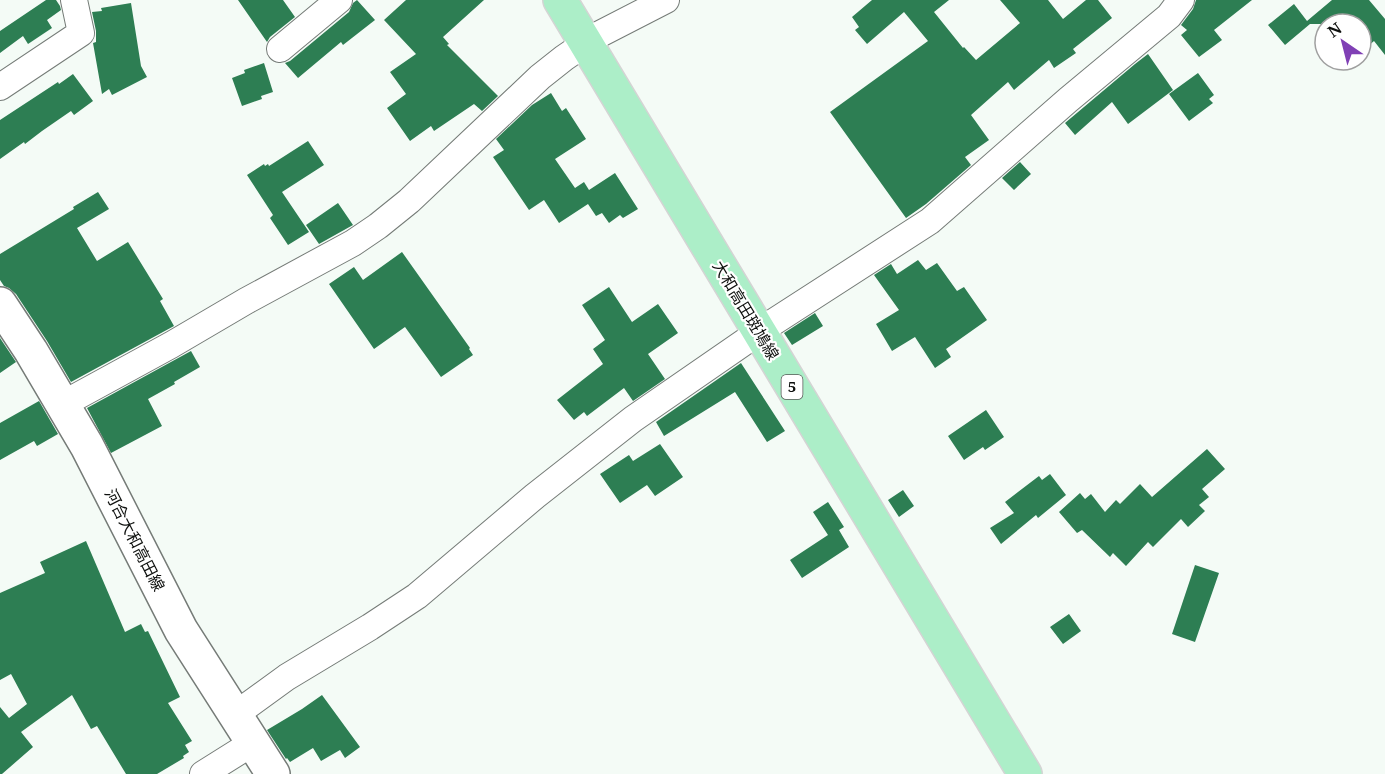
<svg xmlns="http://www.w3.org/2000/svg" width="1385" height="774" viewBox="0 0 1385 774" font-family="'Noto Serif','Noto Sans JP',serif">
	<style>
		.building { fill: #2d7e53 }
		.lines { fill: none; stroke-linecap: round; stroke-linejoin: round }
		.street-casing { stroke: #757b77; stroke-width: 28 }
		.secondary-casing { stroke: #757b77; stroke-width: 36 }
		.primary-casing { stroke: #d4d4d4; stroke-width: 36 }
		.street { stroke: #fff; stroke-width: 26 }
		.secondary { stroke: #fff; stroke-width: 33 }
		.primary { stroke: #aceec8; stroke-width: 33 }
		.labels { text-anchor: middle; stroke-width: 4.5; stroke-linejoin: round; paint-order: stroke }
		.shield { fill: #fff; stroke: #565856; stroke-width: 1.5 }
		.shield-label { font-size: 15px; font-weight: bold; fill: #0e100e }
		.street-label { font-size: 16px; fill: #0e100e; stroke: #fff }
	</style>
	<rect width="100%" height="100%" fill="#f4fbf6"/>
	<path class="building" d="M46 0H56L60 6 61 10 47 20 52 28 28 44 23 36 0 53V31Z
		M238 0H283L295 17 270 37 267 42Z
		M357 0 375 20 343 45 341 42 298 78 285 63 290 61 349 12 353 3Z
		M406 0H484L443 37 449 44 447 45 498 96 482 111 474 104 434 131 431 126 410 141 387 108 406 94 390 72 416 54 384 20Z
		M872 0H949L934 12 963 48 964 47 976 60 1020 23 1000 0H1048L1063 19 1086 0H1098L1112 18 1073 49 1076 53 1054 68 1049 60 1014 90 1008 82 971 115 989 140 965 157 971 165 926 204 906 218 830 112 928 41 904 12 867 44 855 30 859 27 852 17Z
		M1196 0H1252L1214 30 1222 40 1199 57 1181 35 1187 30 1181 25 1193 9Z
		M1332 0H1369L1385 19V55L1374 41 1361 52V24H1310L1285 45 1268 25 1294 4 1307 21Z
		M131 3 141 66 147 77 112 95 109 89 102 94 93 43 96 42V31L92 12 102 11 101 8Z
		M1148 54 1173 90 1128 124 1112 102 1075 135 1065 123 1135 64Z
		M264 63 273 92 261 96 262 99 242 106 232 78 245 73 244 70Z
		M1198 73 1214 95 1209 99 1213 103 1189 121 1169 94Z
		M73 74 93 101 74 115 71 111 42 131 25 144 24 142 0 159V120L58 82 59 84Z
		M551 93 562 111 566 108 586 139 555 159 575 188 584 182 589 190 615 173 638 209 623 218 620 215 609 223 602 213 596 216 588 204 559 223 544 200 529 210 493 157 504 150 496 139 532 105Z
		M308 141 324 165 282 192 309 232 288 245 270 218 273 215 247 175 264 164 265 166 268 164 269 166Z
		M1020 162 1031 174 1014 190 1002 178Z
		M98 192 109 209 77 228 97 261 128 242 163 299 160 301 174 326 71 382 47 341 16 294 9 288 4 286 0 280V254L74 209 73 207Z
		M338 203 353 225 319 244 306 225Z
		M402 252 470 348 469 349 473 355 441 377 405 327 374 349 329 284 354 267 363 280Z
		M918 260 926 270 937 263 957 291 964 287 987 320 946 349 951 357 935 368 915 337 892 351 876 324 899 310 874 275 891 264 897 274Z
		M609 287 632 322 658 304 678 333 648 354 665 379 633 401 624 388 587 416 584 412 574 420 557 400 603 364 593 349 605 340 582 305Z
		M815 313 823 326 792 345 784 333Z
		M0 338 16 362 0 373Z
		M191 351 200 367 174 382 175 384 148 399 162 426 111 453 87 408Z
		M741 363 785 431 767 442 735 392 664 436 656 422Z
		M39 401 58 434 37 446 34 441 0 460V423Z
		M986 410 1004 437 985 450 983 447 964 460 948 436Z
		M660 444 683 477 655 496 647 485 620 503 600 474 629 455 633 461Z
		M1207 449 1225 469 1202 489 1209 497 1199 505 1205 511 1188 527 1181 519 1153 547 1148 542 1126 566 1113 553 1110 557 1082 530 1077 533 1059 512 1080 493 1085 499 1091 494 1105 512 1116 500 1120 504 1140 484 1152 497Z
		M1050 474 1066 495 1038 518 1036 515 1001 544 990 528 1014 513 1005 502 1039 476 1042 480Z
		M903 490 914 506 899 517 888 500Z
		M828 502 844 527 839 530 849 547 802 578 790 560 828 535 813 512Z
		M86 541 125 632 141 624 145 632 148 631 180 697 168 703 192 741 185 745 189 752 183 756 184 758 157 774H126L97 726 91 729 72 695 21 732 33 747 2 774H0V707L9 718 27 704 11 674 0 680V593L45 573 40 562Z
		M1195 565 1219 573 1195 642 1172 634Z
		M1069 614 1081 631 1063 644 1050 627Z
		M322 695 360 747 345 758 340 750 321 761 313 748 290 762 287 758 286 759 267 730 302 709Z"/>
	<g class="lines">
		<g class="street-casing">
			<path id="street" d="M280 49 339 0
				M0 87 81 33 74 0
				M63 404 171 345 246 301 353 243 378 226 409 201 540 77 564 58 596 36 666 0
				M236 714 287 677 370 627 417 596 535 496 633 419 772 323 930 221 1068 100 1169 16 1181 0
				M203 774 254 742"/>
		</g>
		<g class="secondary-casing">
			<path id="secondary" d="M0 304 31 351 87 446 181 630 273 774"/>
		</g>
		<g class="primary-casing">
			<path id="primary" d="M560 0 1025 774"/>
		</g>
		<use href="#street" class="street"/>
		<use href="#secondary" class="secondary"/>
		<use href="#primary" class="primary"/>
	</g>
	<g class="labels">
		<rect class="shield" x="781.5" y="375" width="21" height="24" rx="4.5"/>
		<g class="shield-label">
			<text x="792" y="392">5</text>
		</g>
		<g class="street-label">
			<text transform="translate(746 310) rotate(59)" y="6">大和高田斑鳩線</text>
			<text transform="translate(135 540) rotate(63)" y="6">河合大和高田線</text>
		</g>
	</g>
	<g transform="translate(1343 42) rotate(325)"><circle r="28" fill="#ffffff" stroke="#9f9f9f" stroke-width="1.5"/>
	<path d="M0-4.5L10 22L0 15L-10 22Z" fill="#8040b5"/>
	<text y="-9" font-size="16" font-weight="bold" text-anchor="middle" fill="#0e100e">N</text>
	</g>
</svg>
